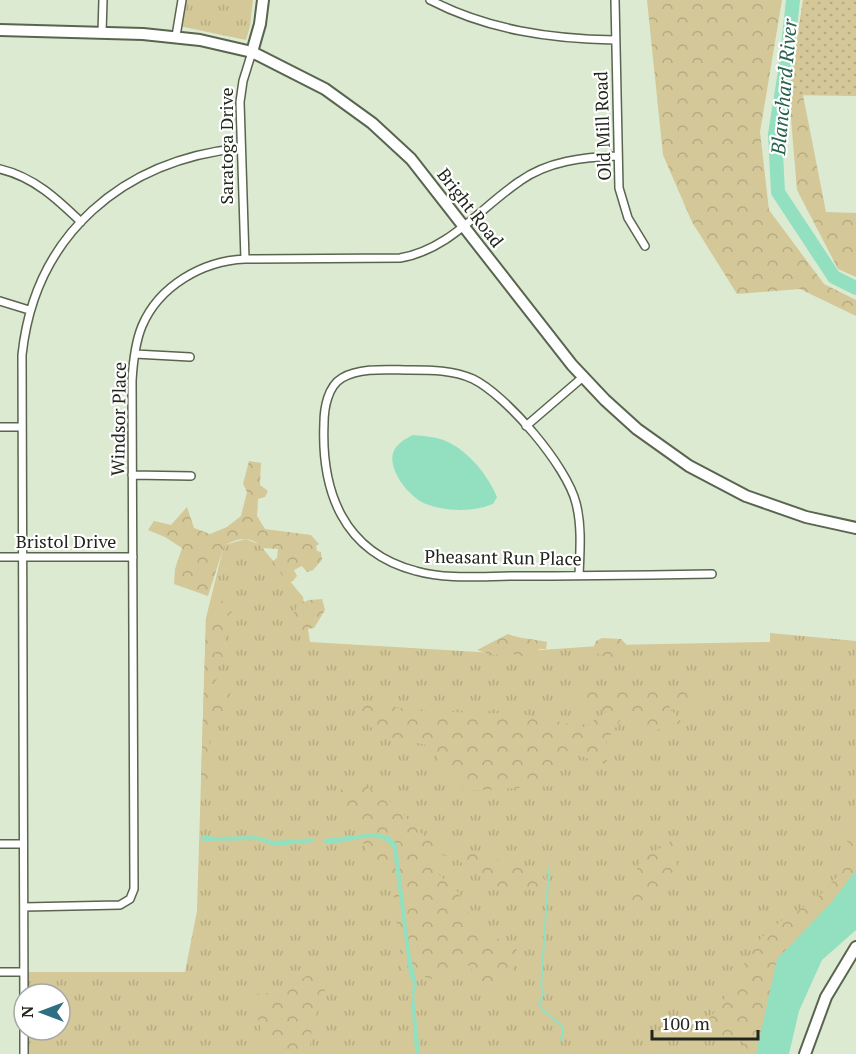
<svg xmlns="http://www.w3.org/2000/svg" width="856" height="1054" viewBox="0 0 856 1054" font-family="'PT Serif',serif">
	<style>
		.grass { fill: url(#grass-tufts) }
		.forest { fill: url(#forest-crowns) }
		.park { fill: url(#park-dots) }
		.water { fill: #93e0c0 }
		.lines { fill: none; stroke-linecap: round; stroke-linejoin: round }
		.stream { stroke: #93e0c0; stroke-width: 2 }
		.river { stroke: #93e0c0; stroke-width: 14 }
		.street-casing { stroke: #59654f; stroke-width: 10 }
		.secondary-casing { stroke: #59654f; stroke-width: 14 }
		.street { stroke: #fff; stroke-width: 7 }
		.secondary { stroke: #fff; stroke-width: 10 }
		.labels { text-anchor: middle; stroke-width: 4.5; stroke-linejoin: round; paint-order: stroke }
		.street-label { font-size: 18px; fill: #21261d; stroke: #fff }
		.water-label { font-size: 20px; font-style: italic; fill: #27624d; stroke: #fff }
	</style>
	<defs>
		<pattern id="grass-tufts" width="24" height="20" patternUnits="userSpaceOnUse" patternTransform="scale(1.5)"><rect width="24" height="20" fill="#d4c798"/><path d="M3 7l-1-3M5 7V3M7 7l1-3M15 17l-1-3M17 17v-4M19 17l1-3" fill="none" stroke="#b6ab83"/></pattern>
		<pattern id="forest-crowns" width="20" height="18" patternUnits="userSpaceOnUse" patternTransform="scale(1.5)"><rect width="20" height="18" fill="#d4c798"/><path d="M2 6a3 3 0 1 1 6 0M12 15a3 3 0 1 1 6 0" fill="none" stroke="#b6ab83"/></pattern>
		<pattern id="park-dots" width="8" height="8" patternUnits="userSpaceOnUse" patternTransform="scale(1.5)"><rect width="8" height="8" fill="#d4c798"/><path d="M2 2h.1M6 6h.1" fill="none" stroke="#b6ab83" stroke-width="1.8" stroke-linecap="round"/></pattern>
	</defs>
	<rect width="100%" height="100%" fill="#dcead1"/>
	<path class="grass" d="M185 0H253L250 26 246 40 179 26Z
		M246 539 260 545 303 597 310 642 496 653 614 645 770 642V633L856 641V898L795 966 771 1054H24V1030H60V994H24V972H185L197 911 206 618 224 545Z"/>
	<path class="forest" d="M647 0H782L760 132 769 210 824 284 856 300V316L800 289 737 294 692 222 663 155Z
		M803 0H816L803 95 826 212 856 213V277L838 269 797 190 789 95Z
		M249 461 261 463 260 485 268 491 265 497 258 499 257 516 265 529 311 535 319 544 316 546 317 551 321 552 322 560 313 570 307 572 302 566 294 570 297 576 292 582 285 580 273 561 277 558 278 549 262 548C251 535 237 538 224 546L208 596 174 584 175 569 182 548 165 537 148 530 154 521 171 525 187 507 194 528 210 534 227 527 241 516 247 492 243 484Z
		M232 593 237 597 236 609C217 621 224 636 230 654L224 658 215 653V669L218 689 230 690 231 710 210 734 209 756 216 778 208 791 201 779 206 623 214 607Z
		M322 599 325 610 314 628 301 630 292 617 298 604 309 600Z
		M508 634C521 639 534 639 547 642L546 649H539L537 656H517L512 653 493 655 477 650Z
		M602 638 621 639 632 650V656L605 657 592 651 596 641Z
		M625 689 704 691 695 707 680 698 669 707 682 723 649 732 622 718 606 741 607 765 564 750 555 786 463 791 427 745 379 735 342 697 417 711 522 714 584 727 606 712 575 700 579 691Z
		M350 777 392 803 428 840 538 870 548 885 518 890H491L481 877 458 860 434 852 412 842 437 873 457 891 476 929 517 947 509 986 488 987 464 961 438 981 402 970 393 889 368 855 353 816 336 797Z
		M856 822V870L831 903 777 959 756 1054H743V1037L727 1038 700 1031 727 995 744 964 761 938 788 915 813 902 843 871 853 847 840 835Z
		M672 841 677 866 670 876 660 883 659 897 634 910 622 904 631 889 638 865 643 858Z
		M308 975 329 979 312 1027 309 1054H267L273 1039 262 1035 252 994 285 992Z"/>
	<path class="park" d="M803 0H856V96L789 95Z"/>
	<path class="water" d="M413 435C425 436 439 437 450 443 471 454 488 476 497 497L493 504C473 512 447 512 426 504 410 498 388 471 393 453 396 444 405 439 413 435Z
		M375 833 389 836 397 845 410 952 417 985 414 995 420 1054H416L415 1051 411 1001 413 984 409 974 393 849C379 825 346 847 324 843L323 839Z
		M201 835 216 837 256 836 275 841 314 838V842L274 846 257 840 201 841Z
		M856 870V930L822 960 799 1011 789 1054H756L777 959 831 903Z"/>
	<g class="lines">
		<path class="stream" d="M549 868 541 987 544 992 539 1004 543 1010 563 1027V1035L560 1041"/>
		<path class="river" d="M793 0 786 65 775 134 778 192 834 277 856 288"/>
		<g class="street-casing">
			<path id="street" d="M430 0C488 30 551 39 615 40
				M615 0 619 188 628 218 645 246
				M102 33 103 0
				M176 36 182 0
				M0 169C34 177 57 199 81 222
				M245 259 240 102 243 81 252 52
				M0 301 29 310
				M135 354 190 357
				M526 426 583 377
				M0 427H22
				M132 475 191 476
				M0 557H133
				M579 575C580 551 582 526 576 503 567 466 506 395 473 379 453 370 431 370 410 370 389 370 361 367 342 378 328 386 324 408 324 423 321 491 343 552 416 571 447 580 483 576 516 576 581 576 647 575 712 574
				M0 844H23
				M24 907 120 905 130 899 134 889 132 381C133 363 135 343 142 326 159 286 202 261 245 259L400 258C449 250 480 208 520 181 548 161 584 157 617 156
				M0 972H24
				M24 1015 22 355C35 234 123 160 241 148
				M24 1030V1054"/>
		</g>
		<g class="secondary-casing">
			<path id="secondary" d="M0 30 143 34 200 40 252 52 325 89 372 123 411 159 572 365 605 400 637 429 689 466 746 496 806 517 856 528
				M252 52 260 24 263 0
				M805 1054 826 997 856 947"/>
		</g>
		<use href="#street" class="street"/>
		<use href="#secondary" class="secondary"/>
	</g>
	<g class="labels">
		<g class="street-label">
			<text transform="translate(603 126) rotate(-92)" y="6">Old Mill Road</text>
			<text transform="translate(227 146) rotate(-90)" y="6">Saratoga Drive</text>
			<text transform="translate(470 208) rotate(52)" y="6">Bright Road</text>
			<text transform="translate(119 419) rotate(-89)" y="6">Windsor Place</text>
			<text x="66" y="548">Bristol Drive</text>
			<text transform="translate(503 558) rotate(1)" y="6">Pheasant Run Place</text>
		</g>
		<g class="water-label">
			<text transform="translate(784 87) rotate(-85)" y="7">Blanchard River</text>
		</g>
	</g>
	<g transform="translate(42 1012) rotate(270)"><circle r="28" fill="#ffffff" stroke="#a6a8a5" stroke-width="1.5"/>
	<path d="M0-4.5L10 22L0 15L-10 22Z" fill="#2e6f82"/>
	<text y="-9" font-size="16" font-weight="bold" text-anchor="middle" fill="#21261d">N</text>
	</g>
	<path d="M652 1030v9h106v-9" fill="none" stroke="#21261d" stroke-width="3"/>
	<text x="661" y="1030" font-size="18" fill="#21261d" stroke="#ffffff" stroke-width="4.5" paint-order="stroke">100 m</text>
</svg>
